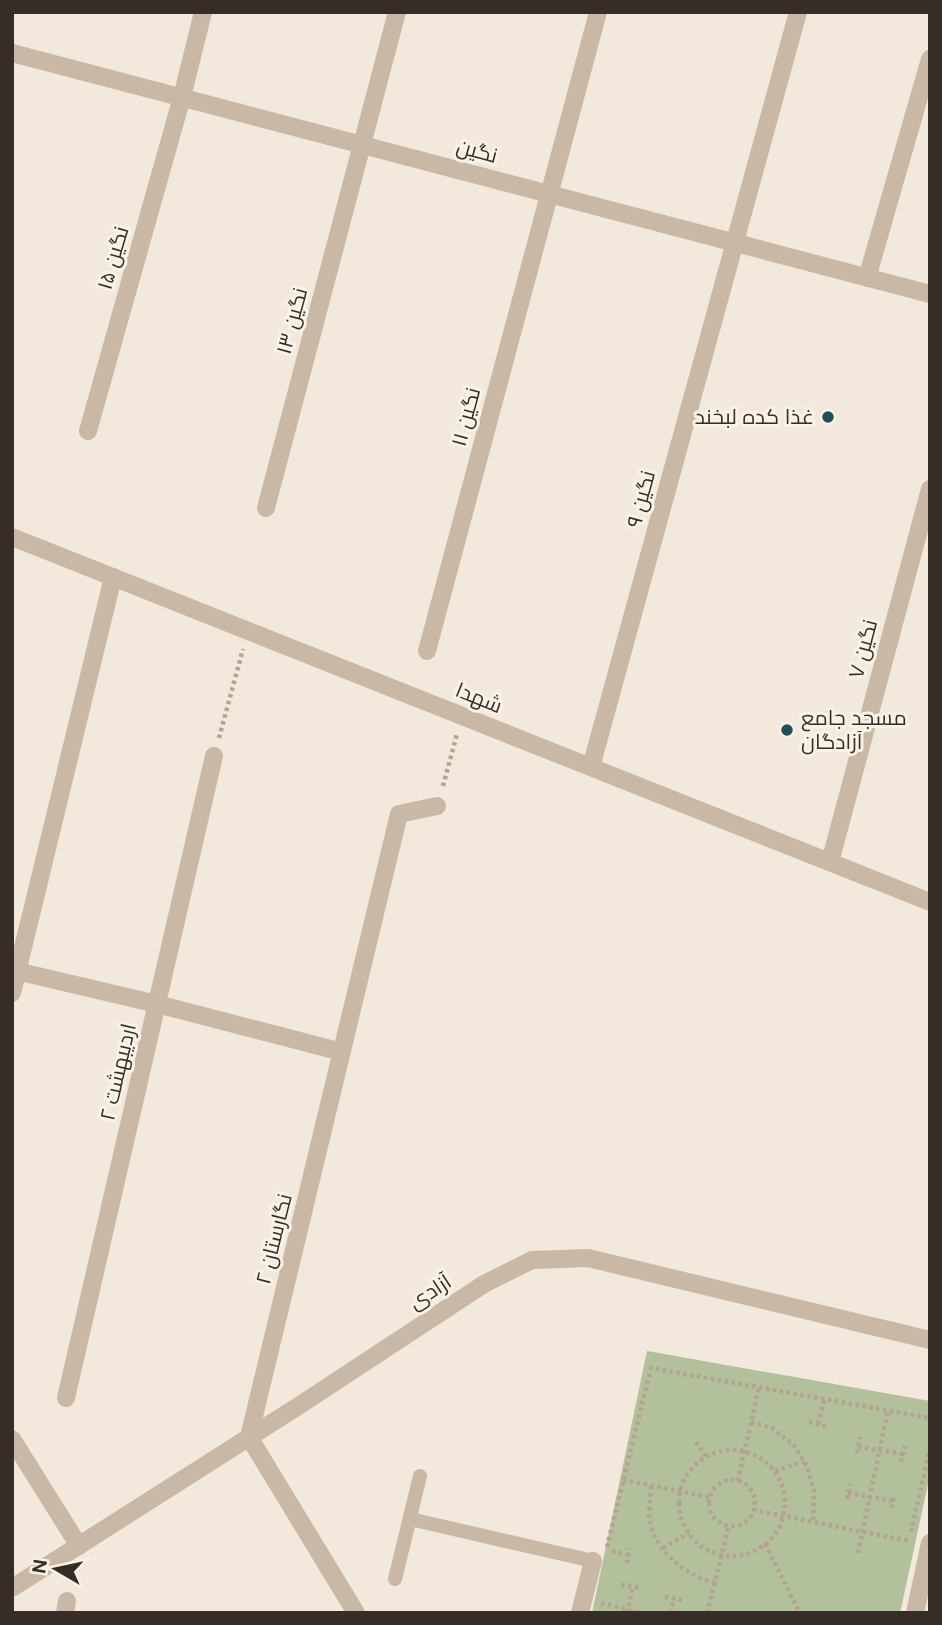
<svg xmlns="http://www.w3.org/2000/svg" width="942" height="1625" viewBox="0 0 942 1625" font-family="'DM Sans',Cairo,sans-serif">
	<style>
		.green { fill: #b2c09b }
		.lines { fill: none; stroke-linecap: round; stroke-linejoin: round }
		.path { stroke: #b5a391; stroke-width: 4.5; stroke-dasharray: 3.5 3.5; stroke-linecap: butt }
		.service { stroke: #cab8a7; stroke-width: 14 }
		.minor { stroke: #cab8a7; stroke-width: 18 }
		.tertiary { stroke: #cab8a7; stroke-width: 18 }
		.poi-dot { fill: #1e5157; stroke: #f9f2e7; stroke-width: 2.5 }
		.labels { text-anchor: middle; stroke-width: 6; stroke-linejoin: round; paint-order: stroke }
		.street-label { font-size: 21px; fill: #362d28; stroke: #f9f2e7 }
		.poi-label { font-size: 21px; fill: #362d28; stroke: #f9f2e7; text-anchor: end }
	</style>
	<rect width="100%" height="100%" fill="#f2e8db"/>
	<path class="green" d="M647 1351 930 1401V1475L900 1613H592Z"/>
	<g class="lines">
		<path class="path" d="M219 738 243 649
			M443 786 457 734
			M751 1422 772 1428 793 1444 807 1466 814 1492 813 1522
			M809 1422 828 1427
			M818 1424 825 1399
			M696 1442 706 1457
			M858 1447 903 1454
			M679 1503a53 53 0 1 1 106 0a53 53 0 1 1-106 0Z
			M857 1453 860 1437
			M901 1462 905 1446
			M775 1471 804 1461
			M623 1480 710 1497
			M709 1503a23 23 0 1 1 46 0a23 23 0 1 1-46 0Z
			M738 1481 759 1387
			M651 1486C651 1495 649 1505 649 1514 651 1548 684 1575 715 1583
			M848 1493 893 1501
			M847 1499 850 1484
			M892 1508 894 1495
			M753 1510 909 1541
			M911 1532 930 1448
			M765 1544 800 1613
			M607 1547 651 1368 930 1418
			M663 1548 689 1533
			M612 1551 628 1555
			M858 1553 888 1410
			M627 1563 629 1548
			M621 1585 641 1588
			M665 1597 682 1600
			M601 1603 640 1613
			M627 1613 633 1587
			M671 1613 674 1598
			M707 1613 729 1526"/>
		<path class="service" d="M410 1519 593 1561
			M395 1579 420 1476"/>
		<path class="minor" d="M867 278 930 59
			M88 431 182 97 203 12
			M266 508 397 12
			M427 651 598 12
			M591 767 798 12
			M830 862 930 489
			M12 970 157 1004 342 1052
			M12 993 113 577
			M66 1398 214 756
			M12 1439 79 1546
			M65 1613 67 1601
			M356 1613 249 1437 399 814 437 806
			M580 1613 593 1561
			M915 1613 930 1543"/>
		<path class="tertiary" d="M12 53 930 294
			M12 537 930 902
			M12 1588 300 1405 484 1284 532 1260 588 1258 930 1340"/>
	</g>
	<g class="poi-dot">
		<circle cx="828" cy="417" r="7"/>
		<circle cx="787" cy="730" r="7"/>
	</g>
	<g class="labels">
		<g class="street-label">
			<text transform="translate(477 151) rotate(15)" y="7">نگین</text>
			<text transform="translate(113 258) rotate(-74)" y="7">نگین ۱۵</text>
			<text transform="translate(292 321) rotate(-75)" y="7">نگین ۱۳</text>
			<text transform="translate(466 417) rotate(-75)" y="7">نگین ۱۱</text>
			<text transform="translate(641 499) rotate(-75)" y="7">نگین ۹</text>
			<text transform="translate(863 649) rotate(-75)" y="7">نگین ۷</text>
			<text transform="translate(479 698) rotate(22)" y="7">شهدا</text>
			<text transform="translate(118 1072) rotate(-77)" y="7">اردیبهشت ۲</text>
			<text transform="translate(274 1239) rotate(-76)" y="7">نگارستان ۲</text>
			<text transform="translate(430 1292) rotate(-33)" y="7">آزادی</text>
		</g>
		<g class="poi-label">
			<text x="814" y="424">غذا کده لبخند</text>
			<text x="801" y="725" text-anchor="start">مسجد جامع<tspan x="801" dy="24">آزادگان</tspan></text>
		</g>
	</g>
	<rect width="942" height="1625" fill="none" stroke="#362d28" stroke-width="28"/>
	<g transform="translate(56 1569) rotate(279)" stroke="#f9f2e7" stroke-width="5" paint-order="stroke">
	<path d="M0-5L12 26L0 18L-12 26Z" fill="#362d28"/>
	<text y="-10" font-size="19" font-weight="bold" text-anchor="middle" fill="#362d28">N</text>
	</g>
</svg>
